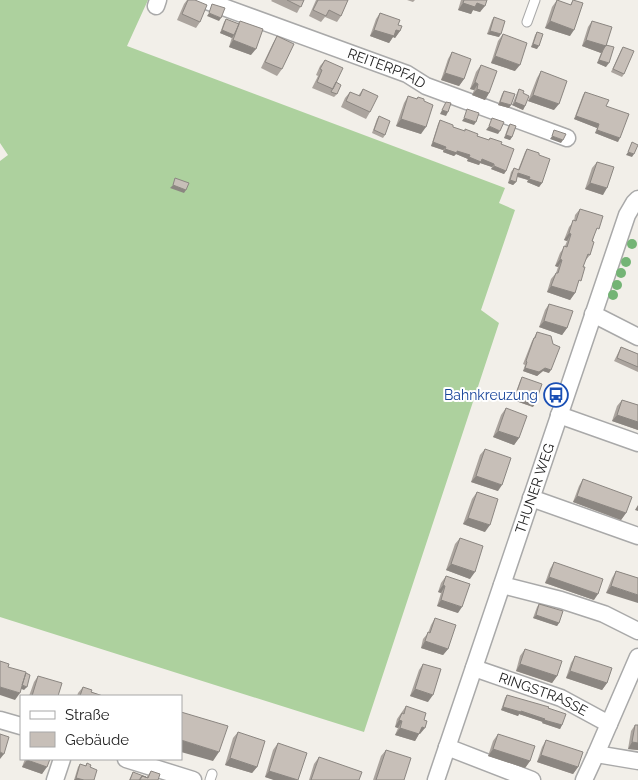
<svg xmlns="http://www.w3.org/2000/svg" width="638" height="780" viewBox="0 0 638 780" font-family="Raleway,sans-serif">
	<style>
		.forest { fill: #add19e }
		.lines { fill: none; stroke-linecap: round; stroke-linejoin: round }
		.service-casing { stroke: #a9a9a9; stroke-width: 11 }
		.minor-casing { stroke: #a9a9a9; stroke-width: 19 }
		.service { stroke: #fff; stroke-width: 9 }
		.minor { stroke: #fff; stroke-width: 16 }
		.tree { fill: #74b475 }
		.wall { fill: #aba49e }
		.shaded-wall { fill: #8b8681 }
		.building { fill: #c7bfb8; stroke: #8b8681 }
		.labels { text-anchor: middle; stroke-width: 4; stroke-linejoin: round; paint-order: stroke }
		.street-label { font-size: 14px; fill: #222; stroke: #fff }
		.transit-label { font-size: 14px; fill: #164399; stroke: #fff; text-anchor: end }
	</style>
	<rect width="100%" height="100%" fill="#f2efe9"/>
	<path class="forest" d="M0 0H148L127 46 505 188 499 203 515 210 481 310 499 323 364 732 0 617V161L8 155 0 143Z"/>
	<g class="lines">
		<g class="service-casing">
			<path id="service" d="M527 22 535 0
				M210 780 212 774"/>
		</g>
		<g class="minor-casing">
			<g id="minor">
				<path id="s1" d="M204 0 407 74 426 86 567 138"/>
				<path d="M156 6 158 0"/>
				<path d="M593 314 638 337"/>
				<path d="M559 415 638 443"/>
				<path d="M531 498 638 536"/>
				<path d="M502 585 561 600 604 614 638 631"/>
				<path id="s2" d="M474 668 561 698 609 724"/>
				<path d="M0 720 21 726"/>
				<path d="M447 747 532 780"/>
				<path d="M596 754 638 761"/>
				<path d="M126 759 193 780"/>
				<path d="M55 780 62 759"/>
				<path id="s3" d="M436 780 627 215 634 203 638 199"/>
				<path d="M584 780 596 754 638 657"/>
			</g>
		</g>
		<use href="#service" class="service"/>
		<use href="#minor" class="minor"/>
	</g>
	<g class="tree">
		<circle cx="632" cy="244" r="5"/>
		<circle cx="626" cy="262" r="5"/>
		<circle cx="621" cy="273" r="5"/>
		<circle cx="617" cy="285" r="5"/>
		<circle cx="613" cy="295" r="5"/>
	</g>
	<path class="wall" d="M187 0H195L200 22 196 28 177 20 184 4Z
		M272 0H304L297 13 271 1Z
		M316 0H348L341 16 337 22 325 17 321 22 309 16Z
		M407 0H415L413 2Z
		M461 0H487L480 12 473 10 471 14 458 10Z
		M557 0 570 5 573 0 570 36 545 28 552 7Z
		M380 13 398 25 400 31 395 38 393 37 389 43 370 36 376 19Z
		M494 17 499 37 487 34 492 20Z
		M226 19 238 24 240 21 251 55 229 47 232 37V38L220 33 224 22Z
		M592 21 606 45V67L597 63 601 53 582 46 588 27Z
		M537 32V49L531 47 535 35Z
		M503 34 515 71 491 63 498 41Z
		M277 36 282 69 277 76 261 68 273 43Z
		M623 47 624 74 622 77 611 72 621 50Z
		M452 52 464 79 459 86 441 80 448 59Z
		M325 60 336 82 337 94 334 97 312 88 318 76 316 75 320 66Z
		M481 65 489 93 485 100 472 95 474 90 470 89 476 72Z
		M541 71 554 110 528 101 537 78Z
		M363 89 370 112 366 119 341 107 345 98 350 92 358 96Z
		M519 89 523 93 525 106 523 110 512 105 517 93Z
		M504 91 509 108 498 105 502 94Z
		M585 92 618 142 595 133 597 128 574 119 583 95Z
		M408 96 416 99 418 97 424 101 421 134 396 126 404 103Z
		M379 116 385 135 383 138 372 133 377 119Z
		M440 120 453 127 477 136 489 140 490 138 501 144 506 171 504 174 491 169 492 167 480 163 479 165 467 161 468 159 456 154 454 156 443 152V150L431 146 438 124Z
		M510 124 512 137 510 140 504 138 508 127Z
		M527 149 539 155 542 183 539 187 527 182 528 180 517 177 516 182 513 185 508 183 511 172 514 168 518 170 525 152Z
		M597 162 603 195 585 189 592 168Z
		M580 209 594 235 590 255 585 261 575 293 570 300 547 292 551 279 556 273 558 267 555 266 560 253 565 246 567 241 564 240 569 227 574 221 575 215Z
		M549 304 567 328 562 335 539 327 545 310Z
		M537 332 549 373 543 371 537 376 523 371 525 365 523 364 532 341Z
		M621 347 638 354V372L614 361Z
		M522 377 533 407 513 400 520 381Z
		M622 400 638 405V430L612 421 617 406Z
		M506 408 519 438 514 445 493 437 501 415Z
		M485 449 498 491 471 482 480 455Z
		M583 479 626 513 621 520 573 502 579 486Z
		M477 492 485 532 463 524 472 499Z
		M460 538 470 579 446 570 455 544Z
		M554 562 594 600 545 583 550 569Z
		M616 571 638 578 606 593 612 578Z
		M446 576 458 613 437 606 441 593 438 592 441 583Z
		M539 604 559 623 557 626 533 618 537 607Z
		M435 618 448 649 443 655 421 648 423 639 428 633 431 625Z
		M525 649 557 676 552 683 516 671 520 656Z
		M575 656 607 683 602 690 566 678 571 663Z
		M423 664 428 702 410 696 419 670Z
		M38 676 58 696H29L34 682Z
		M83 687 91 692 103 696H77L78 693Z
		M507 695 548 708 562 725 560 729 542 723 543 722 519 714 518 716 501 710 505 698Z
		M406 706 420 734H419L415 741 395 735 398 728 395 727 397 719Z
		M635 725 638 750 628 749 631 731Z
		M238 732 257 767 252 773 225 765 233 738Z
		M498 734 530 761 525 768 488 756 493 741Z
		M546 740 578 767 573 774 537 762 542 747Z
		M278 743 298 780H274L265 777 273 750Z
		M386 750 404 780H373L381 756Z
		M319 757 359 780H309L314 764Z
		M25 759H50L42 774 22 767Z
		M87 763 90 767 94 780H74L78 767 80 764 85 766Z
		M151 771 158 780H129L133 772 146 778Z"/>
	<path class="shaded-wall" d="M463 3H477L485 6 480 12 473 10 471 14 458 10Z
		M209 13 221 18 219 21 207 16Z
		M550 21 574 30 570 36 545 28Z
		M222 30 234 35 232 38 220 33Z
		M374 30H396L400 31 395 38 393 37 389 43 370 36Z
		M490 31 501 34 499 37 487 34Z
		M233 40 256 49 251 55 229 47Z
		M586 40 606 46 601 53 582 46Z
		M533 44 539 46 537 49 531 47Z
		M495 56 520 65 515 71 491 63Z
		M599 60 609 63 606 67 597 63Z
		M445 73 464 79 459 86 441 80Z
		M475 82 478 84 474 90 470 89Z
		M477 89 489 93 485 100 472 95Z
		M533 95 559 104 554 110 528 101Z
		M500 102 511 105 509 108 498 105Z
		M515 102 525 106 523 110 512 105Z
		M442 110 448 112 446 116 440 114Z
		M576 116 599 124 597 128 574 119Z
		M464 118 476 122 474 125 462 121Z
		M401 119 426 127 421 134 396 126Z
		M489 126 500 131 498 134 486 130Z
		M597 130 620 138 618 142 595 133Z
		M506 135 512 137 510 140 504 138Z
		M552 136 563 140 561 143 550 139Z
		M433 142 446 147 443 150 431 146Z
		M445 149 457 151 470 155 468 159 456 154 454 156 443 152Z
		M628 152 634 154 632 157 626 155Z
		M469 157 482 159 494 164 492 167 480 163 479 165 467 161Z
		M494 166 506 171 504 174 491 169Z
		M518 173 530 177 528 180 516 176Z
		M529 179 542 183 539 187 527 182Z
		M510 180 516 182 513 185 508 183Z
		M590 183 607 188 603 195 585 189Z
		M173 185 186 190 184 193 170 188Z
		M569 233 571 234 567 241 564 240Z
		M560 259 562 260 558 267 555 266Z
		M551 286 575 293 570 300 547 292Z
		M544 321 567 328 562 335 539 327Z
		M525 368H545L551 370 549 373 543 371 537 376 523 371Z
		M515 397 535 404 533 407 513 400Z
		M617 415 638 422V430L612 421Z
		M498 431 519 438 514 445 493 437Z
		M476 476 502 485 498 491 471 482Z
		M577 496 626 513 621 520 573 502Z
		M638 505V511L635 510Z
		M468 518 490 525 485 532 463 524Z
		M451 564 475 572 470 579 446 570Z
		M549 577 598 594 594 600 545 583Z
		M443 585 445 586 441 593 438 592Z
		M611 586 638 595V603L606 593Z
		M441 600 462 607 458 613 437 606Z
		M536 615 559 623 557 626 533 618Z
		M425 641 448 649 443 655 421 648Z
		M520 664 557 676 552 683 516 671Z
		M570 671 607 683 602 690 566 678Z
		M21 685 27 687 24 690 19 688Z
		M0 687 20 693 15 700 0 695Z
		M415 689 433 695 428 702 410 696Z
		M503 707 521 711 545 719 543 722 519 714 518 716 501 710Z
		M399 720 402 721 398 728 395 727Z
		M544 720 562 725 560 729 542 723Z
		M422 727 425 728 420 734 417 733Z
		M400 728 419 734 415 741 395 735Z
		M181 740 219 752 213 761 181 752Z
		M632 742 638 743V750L628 749Z
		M493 749 530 761 525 768 488 756Z
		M0 752 4 754 0 759Z
		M541 755 578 767 573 774 537 762Z
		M230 758 257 767 252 773 225 765Z
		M27 760 47 767 42 774 22 767Z
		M269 771 298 780H274L265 777Z
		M76 778 84 780H74Z"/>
	<path class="building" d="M188 0H195L207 5 200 22 182 14Z
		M287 0H304L301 7Z
		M318 0H348L341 16 329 10 326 16 313 10Z
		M464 0H487L485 6 477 3 475 7 463 3Z
		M557 0 571 5 573 0 583 3 574 30 550 21Z
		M212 4 225 8 221 18 209 13Z
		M380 13 400 20 398 25 402 26 400 31 396 30 394 36 374 30Z
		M494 17 505 21 501 34 490 31Z
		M226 19 239 24 234 35 222 30Z
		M240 21 263 29 256 49 233 40Z
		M592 21 612 27 606 46 586 40Z
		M537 32 543 34 539 46 533 44Z
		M503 34 527 43 520 65 495 56Z
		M277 36 294 44 282 69 265 62Z
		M606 45 614 47 609 63 599 60 603 50Z
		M623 47 634 51 624 74 613 69Z
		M452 52 471 59 464 79 445 73Z
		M325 60 343 68 333 89 317 82 322 70 320 69Z
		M481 65 497 71 489 93 477 89 478 84 475 82Z
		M541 71 567 81 559 104 533 95Z
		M336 82 341 85 337 94 331 92Z
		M363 89 378 96 370 112 346 101 350 92 360 96Z
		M519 89 524 91 523 93 529 96 525 106 515 102Z
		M504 91 515 94 511 105 500 102Z
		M585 92 609 100 606 106 629 114 620 138 597 130 599 124 576 116Z
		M408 96 417 99 418 97 424 99V101L433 105 426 127 401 119Z
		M446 102 451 103 448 112 442 110Z
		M467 109 479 113 476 122 464 118Z
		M379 116 390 121 385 135 374 130Z
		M492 118 504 122 500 131 489 126Z
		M440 120 453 125V127L465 131V129L478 134 477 136 489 140 490 138 502 142 501 144 514 149 506 171 494 166V164L482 159 481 162 469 157 470 155 457 151V153L445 149 446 147 433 142Z
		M510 124 516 126 512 137 506 135Z
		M554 130 566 134 563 140 552 136Z
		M632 142 638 145 634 154 628 152Z
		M527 149 539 153V155L550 159 542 183 529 179 530 177 518 173 516 182 510 180 514 168 519 170Z
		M597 162 614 167 607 188 590 183Z
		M175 178 189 183 186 190 173 185Z
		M580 209 603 216 599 229 597 228 592 241 594 242 590 255 588 254 583 267H585L581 281 579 280 575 293 551 286 556 273H558L562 260 560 259 564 246 567 247 571 234 569 233 573 220 576 221Z
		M549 304 573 311 567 328 544 321Z
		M537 332 551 336 553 344 560 347 551 370 545 368 539 372 525 368 527 362 526 361 534 338H535Z
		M621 347 638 354V367L617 358Z
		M522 377 542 384 535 404 515 397Z
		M622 400 638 405V422L617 415Z
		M506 408 527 416 519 438 498 431Z
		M485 449 511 458 502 485 476 476Z
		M583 479 632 497 626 513 577 496Z
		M477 492 498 499 490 525 468 518Z
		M460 538 483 546 475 572 451 564Z
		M554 562 603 579 598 594 549 577Z
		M616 571 638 578V595L611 586Z
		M446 576 470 584 462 607 441 600 445 586 443 585Z
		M539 604 563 611 559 623 536 615Z
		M435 618 456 625 448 649 425 641 428 632 430 633Z
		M525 649 562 661 557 676 520 664Z
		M575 656 612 668 607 683 570 671Z
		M0 661 9 664 8 667 26 672 20 693 0 687Z
		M423 664 441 669 433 695 415 689Z
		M26 673 30 675 27 687 22 685Z
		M38 676 62 683 58 696H32Z
		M83 687 92 690 91 692 103 696H80Z
		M507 695 549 707 548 708 566 714 562 725 544 720 545 719 521 711V712L503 707Z
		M406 706 426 713 424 720 427 721 425 728 422 727 419 734 400 728 402 721 399 720 402 713 404 714Z
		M181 712 228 726 219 752 181 740Z
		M635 725H638V743L632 742Z
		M238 732 265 741 257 767 230 758Z
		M0 734 9 737 4 754 0 752Z
		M498 734 535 746 530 761 493 749Z
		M546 740 583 752 578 767 541 755Z
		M278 743 307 753 298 780 269 771Z
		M386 750 411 758 404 780H376Z
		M319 757 362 772 359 780H311Z
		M27 759H50L47 767 27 760Z
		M87 763 91 765 90 767 97 770 94 780H84L76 778 80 764 86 766Z
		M151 771 160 774 158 780H140L142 776 148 778Z
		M133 772 146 777 142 776 139 780H130Z"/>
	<defs>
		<g id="bus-ring" transform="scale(1.25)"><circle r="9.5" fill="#fff" stroke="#1a4fb4" stroke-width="1.5"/><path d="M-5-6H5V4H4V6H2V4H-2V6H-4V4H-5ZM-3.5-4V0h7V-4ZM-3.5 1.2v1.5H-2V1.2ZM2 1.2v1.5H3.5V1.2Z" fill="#1a4fb4"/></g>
	</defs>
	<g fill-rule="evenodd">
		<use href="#bus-ring" x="556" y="395"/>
	</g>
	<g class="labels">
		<g class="street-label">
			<text dy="5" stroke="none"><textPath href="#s1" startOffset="195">REITERPFAD</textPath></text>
			<text dy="5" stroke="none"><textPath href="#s3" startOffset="308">THUNER WEG</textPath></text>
			<text dy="5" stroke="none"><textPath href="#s2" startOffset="74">RINGSTRASSE</textPath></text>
		</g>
		<g class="transit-label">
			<text x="538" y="400">Bahnkreuzung</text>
		</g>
	</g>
	<rect x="20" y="695" width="162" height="65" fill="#ffffff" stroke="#a7a7a7"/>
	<rect x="30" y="711" width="25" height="8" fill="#ffffff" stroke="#a7a7a7"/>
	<text x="65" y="720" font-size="15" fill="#222222">Straße</text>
	<rect x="30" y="732" width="25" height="15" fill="#c7bfb8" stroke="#a7a7a7"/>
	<text x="65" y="745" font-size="15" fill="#222222">Gebäude</text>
</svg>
